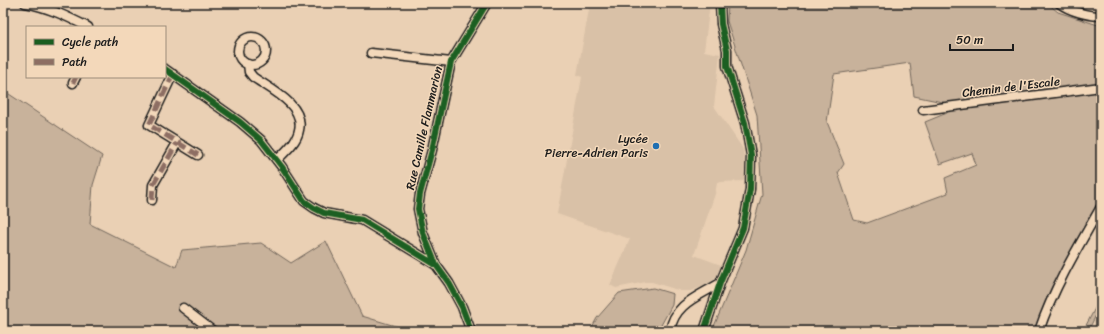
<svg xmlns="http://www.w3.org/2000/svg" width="1104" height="334" viewBox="0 0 1104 334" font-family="Sriracha,sans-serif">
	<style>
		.built { fill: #d9c1a7 }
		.green { fill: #c8b29b; stroke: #72675c }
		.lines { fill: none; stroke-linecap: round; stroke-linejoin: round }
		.street-casing { stroke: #1c1c1c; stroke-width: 11 }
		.street { stroke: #f3d8ba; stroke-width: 8 }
		.quiet { stroke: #8d6e63; stroke-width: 5; stroke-dasharray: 10 5; stroke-linecap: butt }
		.cycleway-casing { stroke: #f3d8ba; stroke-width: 8 }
		.cycleway { stroke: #1b5e20; stroke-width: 6 }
		.poi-dot { fill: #1f6fb2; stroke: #f3d8ba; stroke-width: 1.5 }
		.labels { text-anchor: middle; stroke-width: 3; stroke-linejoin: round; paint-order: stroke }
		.street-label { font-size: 12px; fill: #1c1c1c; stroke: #f3d8ba }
		.poi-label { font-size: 12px; fill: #1c1c1c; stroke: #f3d8ba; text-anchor: end }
	</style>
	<rect width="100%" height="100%" fill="#ead0b4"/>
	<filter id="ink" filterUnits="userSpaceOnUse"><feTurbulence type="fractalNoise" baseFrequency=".025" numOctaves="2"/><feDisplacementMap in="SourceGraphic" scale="8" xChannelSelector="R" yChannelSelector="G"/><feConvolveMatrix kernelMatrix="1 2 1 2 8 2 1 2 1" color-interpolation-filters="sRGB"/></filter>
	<g filter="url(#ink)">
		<path class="built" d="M587 3H710L704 51 720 54 714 106 743 149 746 169 745 179 743 181 721 182 717 183 715 194 694 255 721 265 716 278 705 286 690 291H681L652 282H646L616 288 610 285 630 239 557 214 582 77 577 75 590 4Z"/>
		<path class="green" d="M728 3H1047L1058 12 1101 26V84L947 103 914 96 910 63 834 74 827 122 844 164 838 173 854 220 867 223 948 193 945 178 976 165 972 153 940 164 925 122 947 113V110L1101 89V197L1046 301 1036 331H712L746 250 762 194 757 115 727 21Z
			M3 90 102 156 93 185 90 224 176 267 182 250 261 243 291 263 326 241 362 316 412 331H3Z
			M653 288 673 294 672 305 660 327V331H590L597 318 619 293Z
			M1101 297V305L1088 331H1083Z"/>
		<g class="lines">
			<g class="street-casing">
				<path id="street" d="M25 3C48 7 68 17 88 27
					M1059 3C1070 11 1088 16 1101 16
					M238 51a14 14 0 1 1 28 0a14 14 0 1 1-28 0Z
					M371 53 451 62
					M248 64 249 72 253 77C270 89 305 105 299 130 297 142 285 152 277 160
					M165 69 240 122 261 140 282 167 304 201 314 208 324 213 362 220 436 265 449 283 462 307 471 331
					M173 74 149 125 198 155
					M73 83 76 77
					M923 110 1101 87
					M152 200 153 185 177 143
					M436 265 423 233 418 209 420 194 432 150 451 62 487 3
					M183 308 213 331
					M670 331C674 303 700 296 720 283
					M704 331 720 283 743 228 750 189 751 155 745 123 727 66V50L721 24 720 3
					M1039 331C1054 287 1078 247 1101 207"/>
			</g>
			<use href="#street" class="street"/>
			<path class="quiet" d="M173 74 149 125 198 155
				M73 83 76 77
				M152 200 153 185 177 143"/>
			<g class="cycleway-casing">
				<path id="cycleway" d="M165 69 240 122 261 140 282 167 304 201 314 208 324 213 362 220 436 265 449 283 462 307 471 331
					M436 265 423 233 418 209 420 194 432 150 451 62 487 3
					M704 331 720 283 743 228 750 189 751 155 745 123 727 66V50L721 24 720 3"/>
			</g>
			<use href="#cycleway" class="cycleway"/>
		</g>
	</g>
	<circle class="poi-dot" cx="656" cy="146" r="4"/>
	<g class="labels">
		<g class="street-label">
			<text transform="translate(1011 87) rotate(-7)" y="4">Chemin de l'Escale</text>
			<text transform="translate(424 128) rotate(-77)" y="4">Rue Camille Flammarion</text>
		</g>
		<g class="poi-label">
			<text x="648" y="143">Lycée<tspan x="648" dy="14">Pierre-Adrien Paris</tspan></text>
		</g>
	</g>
	<rect width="1104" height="334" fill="none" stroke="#f3d8ba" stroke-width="16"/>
	<rect x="8" y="8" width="1088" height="318" fill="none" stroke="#1c1c1c" stroke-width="1.5" filter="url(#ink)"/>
	<rect x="26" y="26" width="140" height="52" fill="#f3d8ba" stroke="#9d8d7b"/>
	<rect x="34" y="39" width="20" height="6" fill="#1b5e20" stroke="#9d8d7b"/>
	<text x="62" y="46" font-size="12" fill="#1c1c1c">Cycle path</text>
	<rect x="34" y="59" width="20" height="6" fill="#8d6e63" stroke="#9d8d7b"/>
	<text x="62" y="66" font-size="12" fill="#1c1c1c">Path</text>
	<path d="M950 44v6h63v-6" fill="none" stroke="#1c1c1c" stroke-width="2"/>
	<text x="956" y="44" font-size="12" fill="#1c1c1c" stroke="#f3d8ba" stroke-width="3" paint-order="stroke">50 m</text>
</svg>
